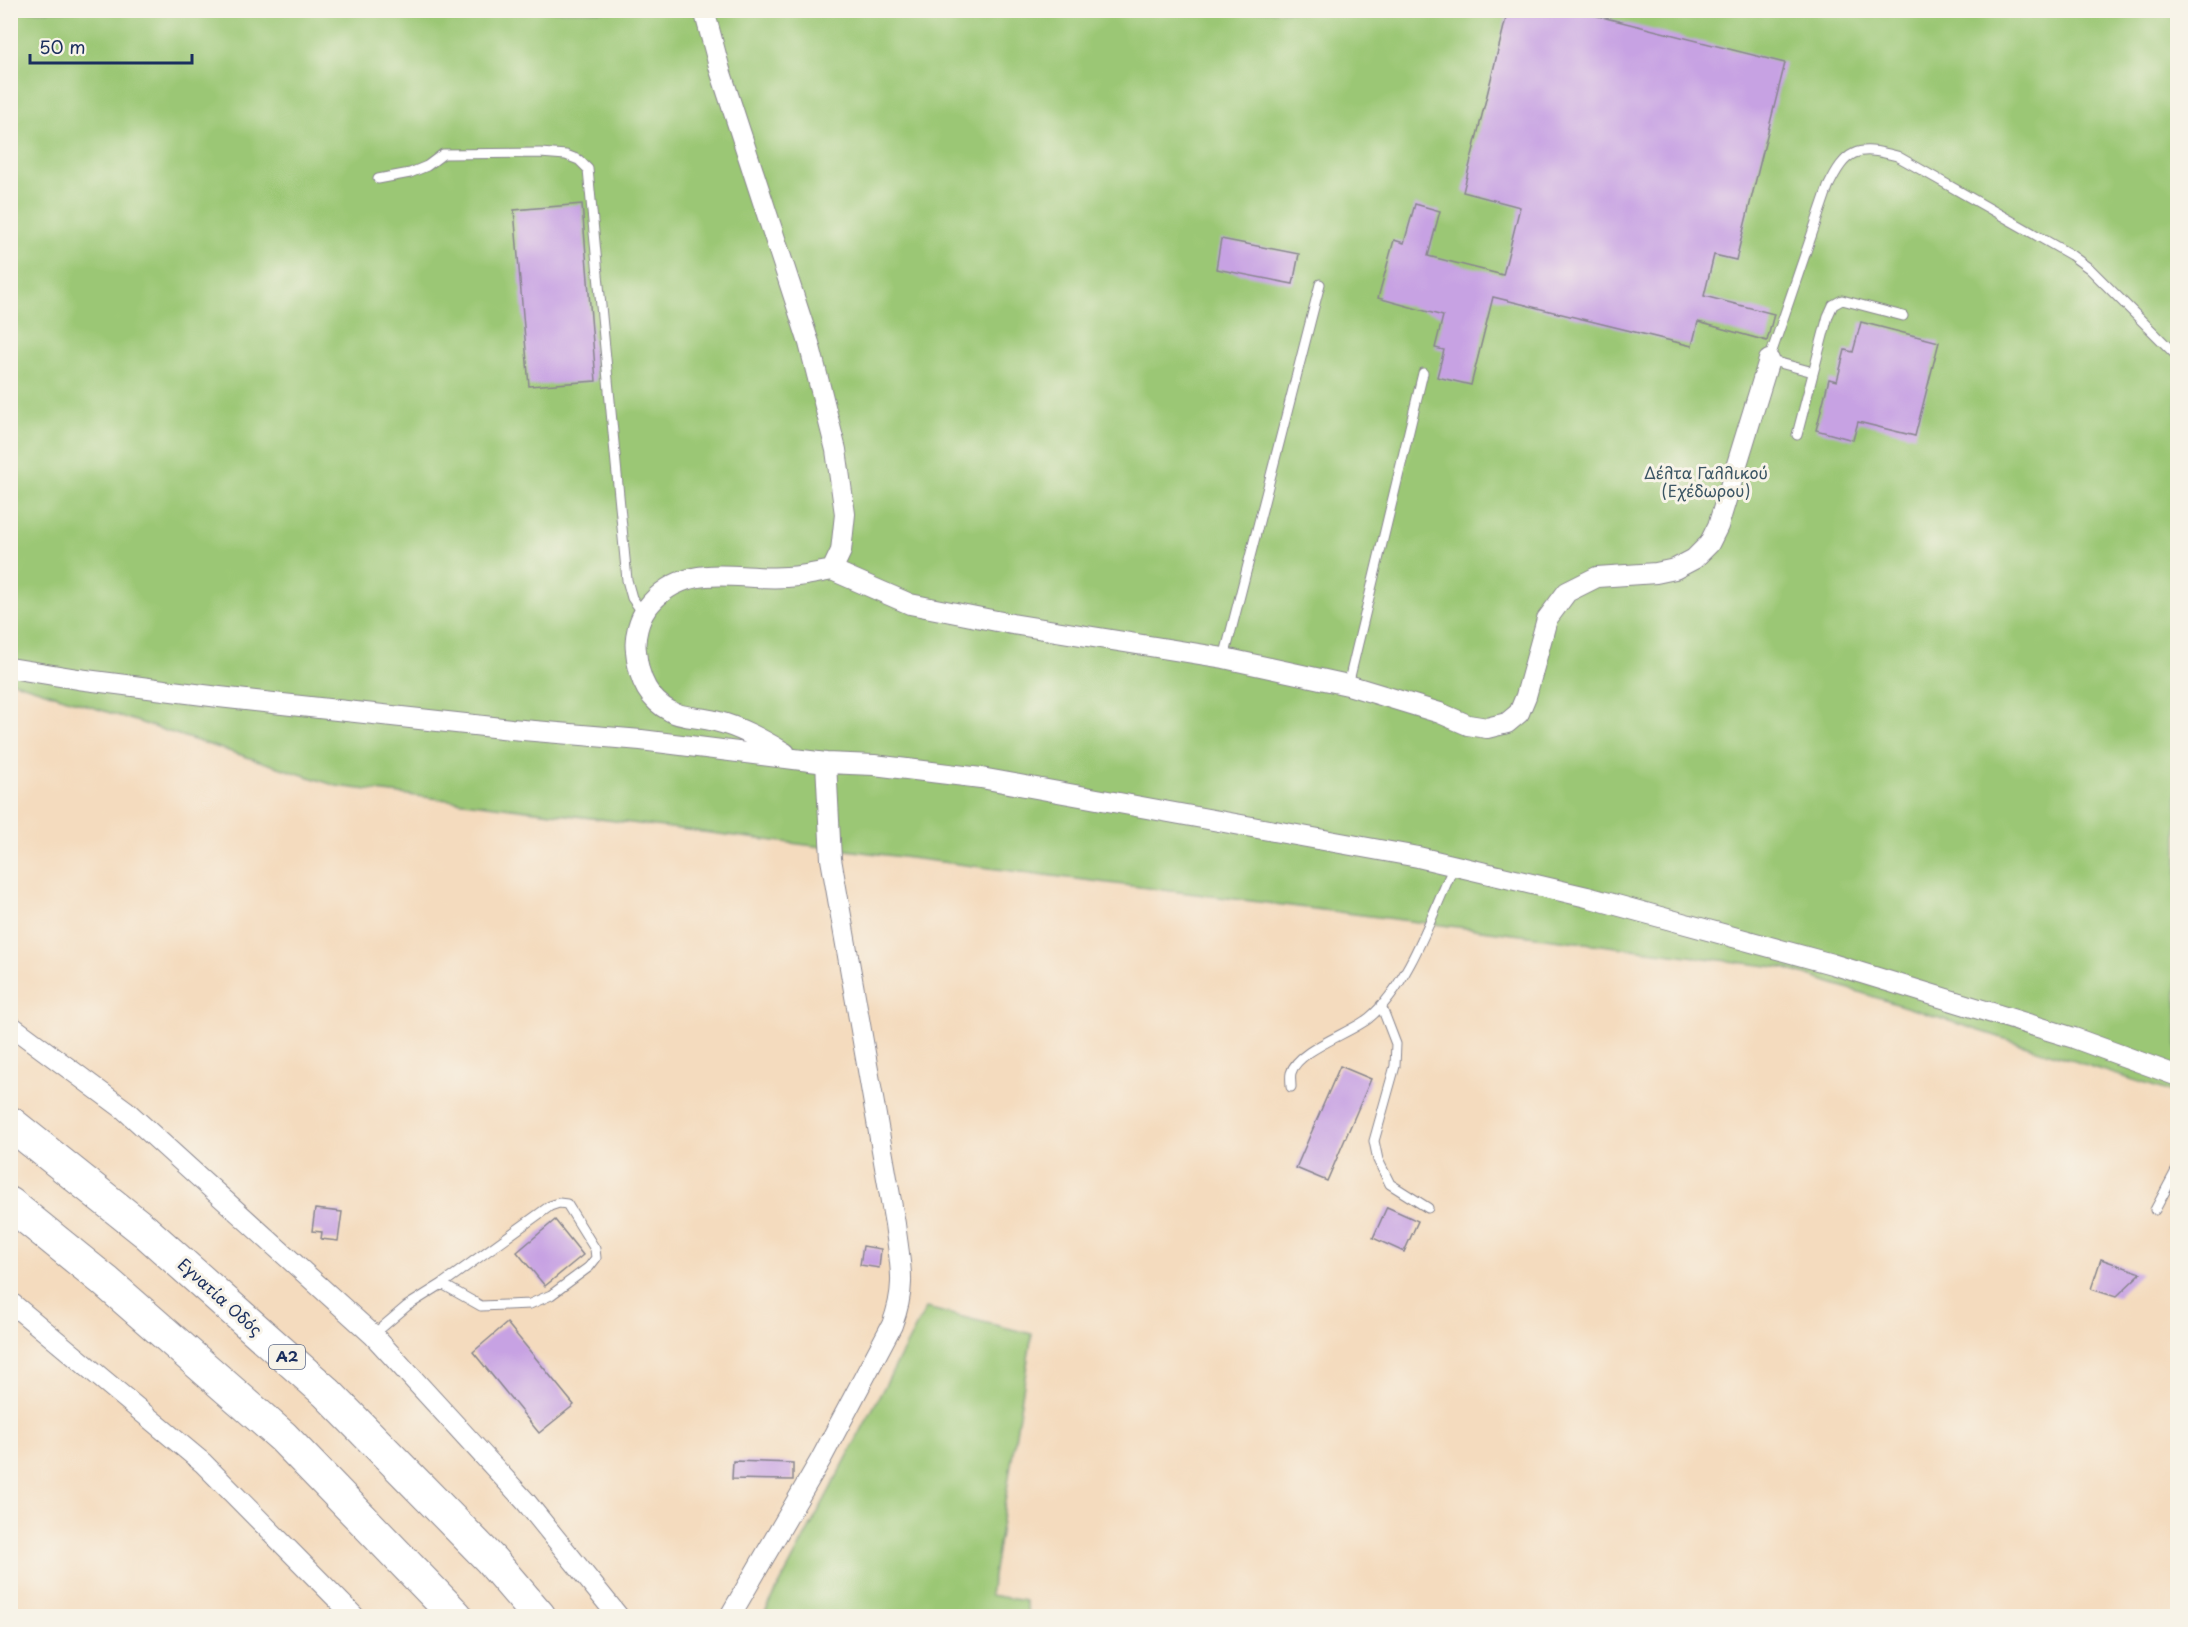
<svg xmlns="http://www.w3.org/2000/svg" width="2188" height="1627" viewBox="0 0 2188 1627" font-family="'Playpen Sans',sans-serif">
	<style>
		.green { fill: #9bc775; stroke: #5b7b6a; stroke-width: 1.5 }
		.building { fill: #c7a2e3 }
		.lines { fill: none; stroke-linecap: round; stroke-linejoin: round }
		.service-casing { stroke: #88858e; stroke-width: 11 }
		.minor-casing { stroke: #88858e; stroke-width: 22 }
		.motorway-casing { stroke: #88858e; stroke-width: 35 }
		.service { stroke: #fff; stroke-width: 9 }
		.minor { stroke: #fff; stroke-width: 20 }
		.motorway { stroke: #fff; stroke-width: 33 }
		.labels { text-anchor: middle; stroke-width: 6; stroke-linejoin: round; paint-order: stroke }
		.shield { fill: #f7f3e8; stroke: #5d6a87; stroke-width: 1.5 }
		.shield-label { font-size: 15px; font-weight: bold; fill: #1b2f5e }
		.park-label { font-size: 16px; fill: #3b5564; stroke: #f7f3e8 }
		.street-label { font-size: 16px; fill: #1b2f5e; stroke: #f7f3e8 }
	</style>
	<rect width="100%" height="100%" fill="#f7f3e8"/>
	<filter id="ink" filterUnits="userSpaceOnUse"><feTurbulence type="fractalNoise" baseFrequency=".0167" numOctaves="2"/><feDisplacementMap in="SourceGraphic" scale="12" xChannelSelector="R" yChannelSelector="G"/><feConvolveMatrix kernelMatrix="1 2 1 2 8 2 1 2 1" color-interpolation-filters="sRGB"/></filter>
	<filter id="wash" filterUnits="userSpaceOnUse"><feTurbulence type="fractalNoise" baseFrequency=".008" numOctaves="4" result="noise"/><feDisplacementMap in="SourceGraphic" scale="24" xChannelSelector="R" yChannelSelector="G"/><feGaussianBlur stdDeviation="1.35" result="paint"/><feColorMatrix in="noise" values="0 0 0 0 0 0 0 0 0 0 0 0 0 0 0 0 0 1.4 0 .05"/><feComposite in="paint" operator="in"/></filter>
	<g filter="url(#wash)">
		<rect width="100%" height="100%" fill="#f4dbbe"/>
		<path class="green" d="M11 11H2177V1094L1784 968 337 786 11 681Z
			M926 1308 1032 1334 990 1595 1025 1601 1029 1616H763Z"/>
		<g id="blocks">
			<path class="building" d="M1508 10H1574L1785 63 1736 260 1714 255 1704 296 1774 314 1767 341 1698 322 1692 346 1493 297 1471 385 1437 377 1444 350 1435 348 1443 316 1378 298 1394 240 1404 243 1415 204 1440 211 1428 256 1503 275 1520 207 1463 192Z
				M582 204 596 381 529 386 514 210Z
				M1221 239 1299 254 1293 284 1216 269Z
				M1861 322 1939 342 1915 436 1858 422 1853 440 1816 430 1829 379 1837 381 1845 350 1853 352Z
				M1340 1066 1371 1079 1327 1181 1296 1168Z
				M1387 1207 1418 1221 1404 1252 1373 1238Z
				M315 1209 342 1212 338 1241 321 1239 322 1232 312 1231Z
				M555 1220 583 1255 545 1286 517 1252Z
				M863 1246 881 1249 879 1268 860 1265Z
				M2101 1259 2141 1273 2116 1297 2091 1289Z
				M507 1323 574 1405 539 1433 473 1352Z
				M733 1461 793 1463V1480L732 1479Z"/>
		</g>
	</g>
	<g filter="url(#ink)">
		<use href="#blocks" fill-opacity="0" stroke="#88858e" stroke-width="1.5"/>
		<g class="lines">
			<g class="service-casing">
				<path id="service" d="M378 179 410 173 427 166 443 154 540 153 566 155 579 160 588 169 627 580 632 598 643 613
					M1813 372 1769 360 1828 187C1846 150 1856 145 1897 156L2071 255 2090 269 2178 357
					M1797 435 1828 316 1833 305 1842 300 1903 316
					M1224 658 1320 284
					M1348 685 1423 373
					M1381 1005 1396 1044 1395 1066 1374 1141 1378 1160 1390 1184 1428 1208
					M1291 1087C1291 1083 1290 1077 1291 1073 1297 1050 1351 1033 1369 1018 1408 987 1433 912 1454 866
					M2155 1210 2178 1167
					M373 1335 407 1306 442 1284 550 1206 559 1203 567 1204 595 1249 596 1258 589 1267 551 1295 530 1304 481 1306 442 1284"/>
			</g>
			<g class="minor-casing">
				<path id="minor" d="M704 10 720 70 809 343 836 450 845 514 841 551 832 570C817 573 803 576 787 577 737 581 684 559 647 608 639 619 634 637 636 651 638 675 647 699 670 711 682 718 701 717 715 721 740 727 763 740 785 753
					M832 570 910 604 1012 624 1224 658 1348 685 1440 713 1468 725 1487 728 1507 723 1519 713 1526 696 1547 619 1567 592 1597 577 1656 573 1675 569 1694 559 1709 544 1718 526 1769 360
					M10 668 78 679 219 697 511 729 641 740 826 763 874 765 981 778 1418 857 1587 897 1832 964 2074 1038 2178 1076
					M10 1025 125 1110 373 1335 526 1502 618 1616
					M10 1302 203 1463 354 1616
					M730 1616 821 1459 892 1325C907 1285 900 1264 895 1224L831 859 826 763"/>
			</g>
			<g class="motorway-casing">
				<path id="motorway" d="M10 1123 145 1231 327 1393 491 1560 539 1616
					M10 1204 105 1281 283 1437 456 1616"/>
			</g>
			<use href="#service" class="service"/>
			<use href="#minor" class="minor"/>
			<use href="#motorway" class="motorway"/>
		</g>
	</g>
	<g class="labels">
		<rect class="shield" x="269" y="1345" width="36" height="24" rx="4.5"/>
		<g class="shield-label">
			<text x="287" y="1362">Α2</text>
		</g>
		<g class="park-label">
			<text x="1706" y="479">Δέλτα Γαλλικού<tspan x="1706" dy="18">(Εχέδωρου)</tspan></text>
		</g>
		<g class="street-label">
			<text transform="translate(220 1297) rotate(42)" y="6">Εγνατία Οδός</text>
		</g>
	</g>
	<rect width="2188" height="1627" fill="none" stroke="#f7f3e8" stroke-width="36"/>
	<path d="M30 54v9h162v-9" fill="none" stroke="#1b2f5e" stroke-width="3"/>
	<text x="39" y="54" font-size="18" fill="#1b2f5e" stroke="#f7f3e8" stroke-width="4.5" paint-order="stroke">50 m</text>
</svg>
